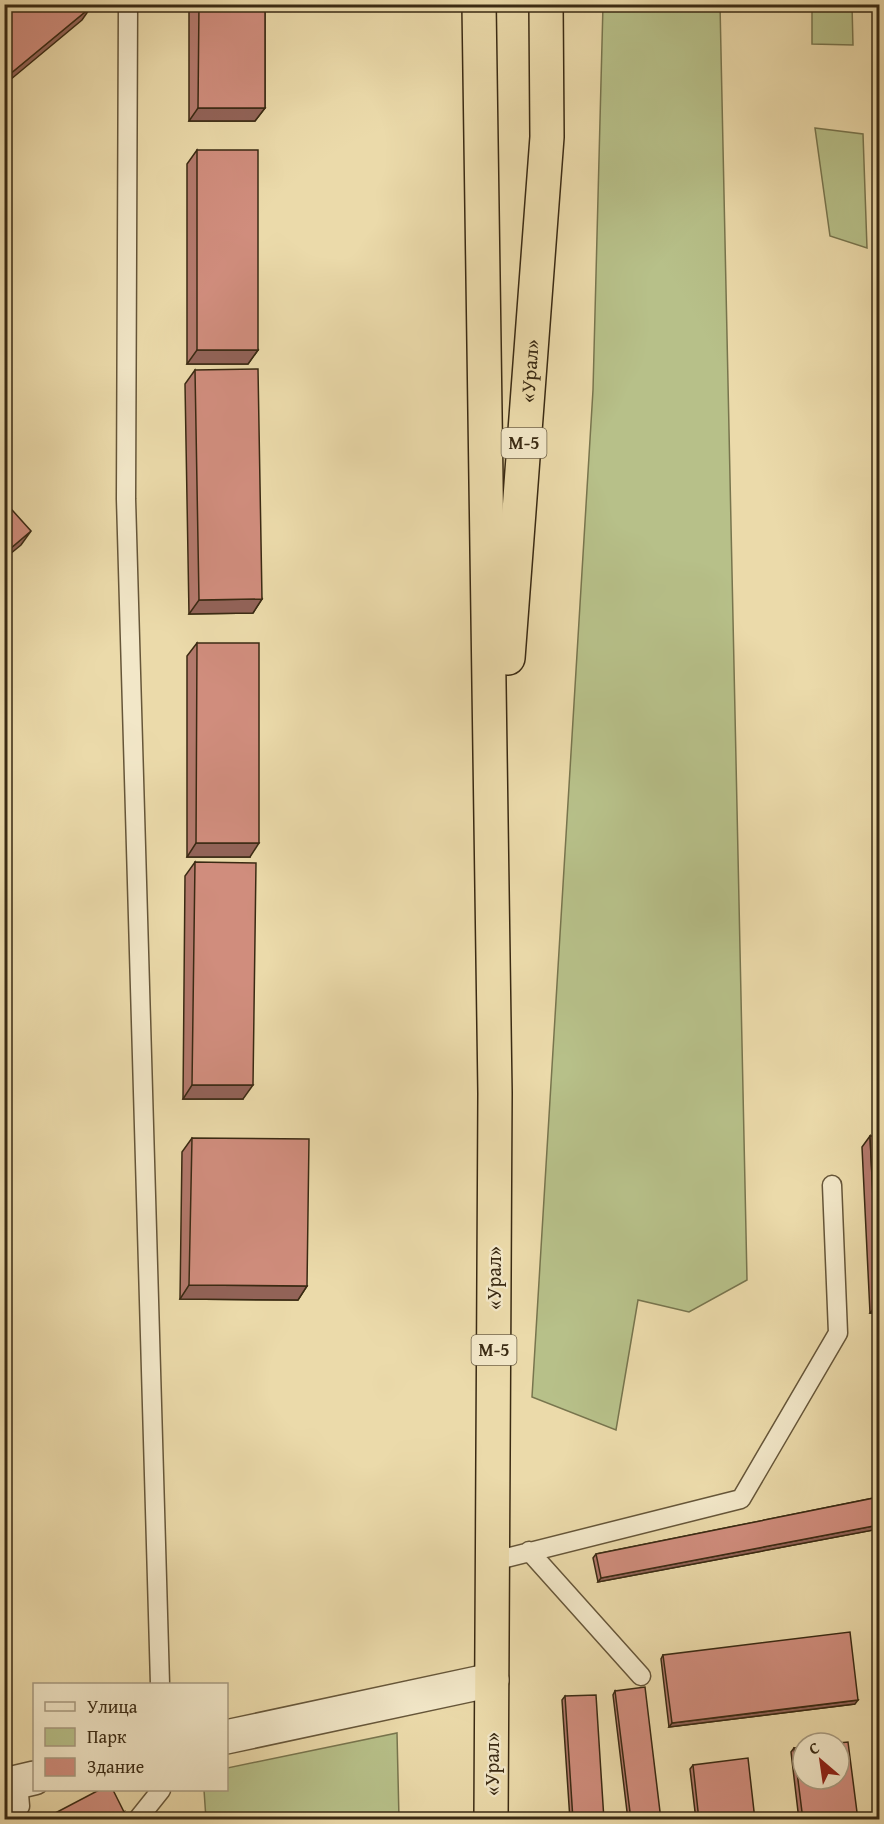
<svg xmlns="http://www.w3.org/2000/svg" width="884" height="1824" viewBox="0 0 884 1824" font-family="'Gentium Book Plus',serif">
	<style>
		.green { fill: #b7c089; stroke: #78754e; stroke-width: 1.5 }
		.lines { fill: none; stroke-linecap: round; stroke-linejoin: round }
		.service-casing { stroke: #665639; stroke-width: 21 }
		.minor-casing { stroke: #665639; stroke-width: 36 }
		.trunk-casing { stroke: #3a2a13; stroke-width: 36 }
		.service { stroke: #f2e7c8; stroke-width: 18 }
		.minor { stroke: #f2e7c8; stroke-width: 33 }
		.trunk { stroke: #ebdaaa; stroke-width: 33 }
		.wall { fill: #b3796c; stroke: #3a2a13; stroke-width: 1.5 }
		.shaded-wall { fill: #926358; stroke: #3a2a13; stroke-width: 1.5 }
		.building { fill: #d08d7d; stroke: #3a2a13; stroke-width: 1.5 }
		.labels { text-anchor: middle; stroke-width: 4.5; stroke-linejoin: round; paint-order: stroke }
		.shield { fill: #f2e7c8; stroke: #716349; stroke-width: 1.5 }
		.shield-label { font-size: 18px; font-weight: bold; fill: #3a2a13 }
		.street-label { font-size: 20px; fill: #3a2a13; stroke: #f2e7c8 }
	</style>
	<rect width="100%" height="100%" fill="#ebdaaa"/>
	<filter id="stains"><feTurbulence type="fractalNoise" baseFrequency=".00333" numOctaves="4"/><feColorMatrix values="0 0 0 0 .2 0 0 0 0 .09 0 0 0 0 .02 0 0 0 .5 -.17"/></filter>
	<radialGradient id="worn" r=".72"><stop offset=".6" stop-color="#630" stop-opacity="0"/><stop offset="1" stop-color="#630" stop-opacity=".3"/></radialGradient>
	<path class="green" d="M603 5H720L747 1280 689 1312 638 1300 616 1430 532 1397 593 390Z
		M812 5H852L853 45 812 44Z
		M815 128 863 134 867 248 830 236Z
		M397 1733 399 1819H206L204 1790H226L227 1768Z"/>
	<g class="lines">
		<g class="service-casing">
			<path id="service" d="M128 4 126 499 160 1684
				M529 1551 641 1676
				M494 1561 741 1499 838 1333 832 1185
				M4 1817 20 1806 18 1782
				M137 1820 161 1790"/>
		</g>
		<g class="minor-casing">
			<path id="minor" d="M226 1737 492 1680
				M4 1785 34 1778"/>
		</g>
		<g class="trunk-casing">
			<g id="trunk">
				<path d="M479 4 495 1093 491 1820"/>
				<path id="s1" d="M508 658 547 137 546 4"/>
			</g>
		</g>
		<use href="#service" class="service"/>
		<use href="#minor" class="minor"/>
		<use href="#trunk" class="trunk"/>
	</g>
	<path class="wall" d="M189 4H265V108L255 121H189Z
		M197 150 258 350 248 364H187V164Z
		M195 370 262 599 253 613 189 614 185 384Z
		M197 643 250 857H187V656Z
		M195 862 243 1099H183L185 876Z
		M870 1136 879 1313H870L862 1147Z
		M192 1138 307 1286 298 1300 180 1299 182 1152Z
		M879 1497V1529L598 1582 593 1558 596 1554Z
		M663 1655 855 1704 669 1727 661 1659Z
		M878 1668H879V1708L875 1672Z
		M615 1691 661 1820H628L613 1695Z
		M565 1696 604 1820H570L562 1700Z
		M794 1748 858 1820H799L791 1752Z
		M693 1765 755 1820H696L690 1769Z"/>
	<path class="shaded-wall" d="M91 7 82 20 4 85V79Z
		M198 108H265L255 121H189Z
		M197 350H258L248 364H187Z
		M31 531 21 545 4 559V554Z
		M262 599 253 613 189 614 199 600Z
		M196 843H259L250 857H187Z
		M192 1085H253L243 1099H183Z
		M189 1285 307 1286 298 1300 180 1299Z
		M879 1302V1313H870L878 1303Z
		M879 1525V1529L598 1582 601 1578Z
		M858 1700 855 1704 669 1727 672 1723Z
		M124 1812 122 1816 114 1820H110Z"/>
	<path class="building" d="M4 4H90L91 7 4 79Z
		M199 4H265V108H198Z
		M197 150H258V350H197Z
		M258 369 262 599 199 600 195 370Z
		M4 501 31 531 4 554Z
		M197 643H259V843H196Z
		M195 862 256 863 253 1085H192Z
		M870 1136H879V1302L878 1303Z
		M192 1138 309 1139 307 1286 189 1285Z
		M879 1497V1525L601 1578 596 1554Z
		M850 1632 858 1700 672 1723 663 1655Z
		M878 1668H879V1682Z
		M645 1687 661 1820H631L615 1691Z
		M596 1695 604 1820H573L565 1696Z
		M848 1742 858 1820H803L794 1748 803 1747V1779H839V1743Z
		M748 1758 755 1820H699L693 1765Z
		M99 1790H113L124 1812 110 1820H42Z"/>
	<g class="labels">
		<g class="shield">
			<rect x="501.5" y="428" width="45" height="30" rx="4.5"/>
			<rect x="471.5" y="1335" width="45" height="30" rx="4.5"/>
		</g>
		<g class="shield-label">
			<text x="524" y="449">М-5</text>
			<text x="494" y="1356">М-5</text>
		</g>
		<g class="street-label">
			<text dy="7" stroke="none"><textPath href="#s1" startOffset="288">«Урал»</textPath></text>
			<text transform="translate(494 1278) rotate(-90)" y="7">«Урал»</text>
			<text transform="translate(492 1764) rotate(-90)" y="7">«Урал»</text>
		</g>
	</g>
	<rect width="884" height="1824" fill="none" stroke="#ebdaaa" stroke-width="24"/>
	<rect x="6" y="6" width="872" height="1812" fill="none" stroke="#3a2a13" stroke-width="3"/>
	<rect x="12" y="12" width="860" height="1800" fill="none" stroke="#3a2a13" stroke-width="1.5"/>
	<rect x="33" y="1683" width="195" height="108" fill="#f2e7c8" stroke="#a89b80" stroke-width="1.5"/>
	<rect x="45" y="1702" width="30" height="9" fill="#f2e7c8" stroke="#a89b80" stroke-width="1.5"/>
	<text x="87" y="1713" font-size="18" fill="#3a2a13">Улица</text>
	<rect x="45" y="1728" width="30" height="18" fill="#b7c089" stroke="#a89b80" stroke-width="1.5"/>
	<text x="87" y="1743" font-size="18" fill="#3a2a13">Парк</text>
	<rect x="45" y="1758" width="30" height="18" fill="#d08d7d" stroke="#a89b80" stroke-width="1.5"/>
	<text x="87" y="1773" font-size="18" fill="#3a2a13">Здание</text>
	<g transform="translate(821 1761) rotate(331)"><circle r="28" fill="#f2e7c8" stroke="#a89b80" stroke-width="1.5"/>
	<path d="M0-4.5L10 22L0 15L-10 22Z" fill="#8f2418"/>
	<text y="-9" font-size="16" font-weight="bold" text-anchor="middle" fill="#3a2a13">С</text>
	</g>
	<rect width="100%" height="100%" filter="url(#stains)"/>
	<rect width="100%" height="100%" fill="url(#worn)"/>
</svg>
